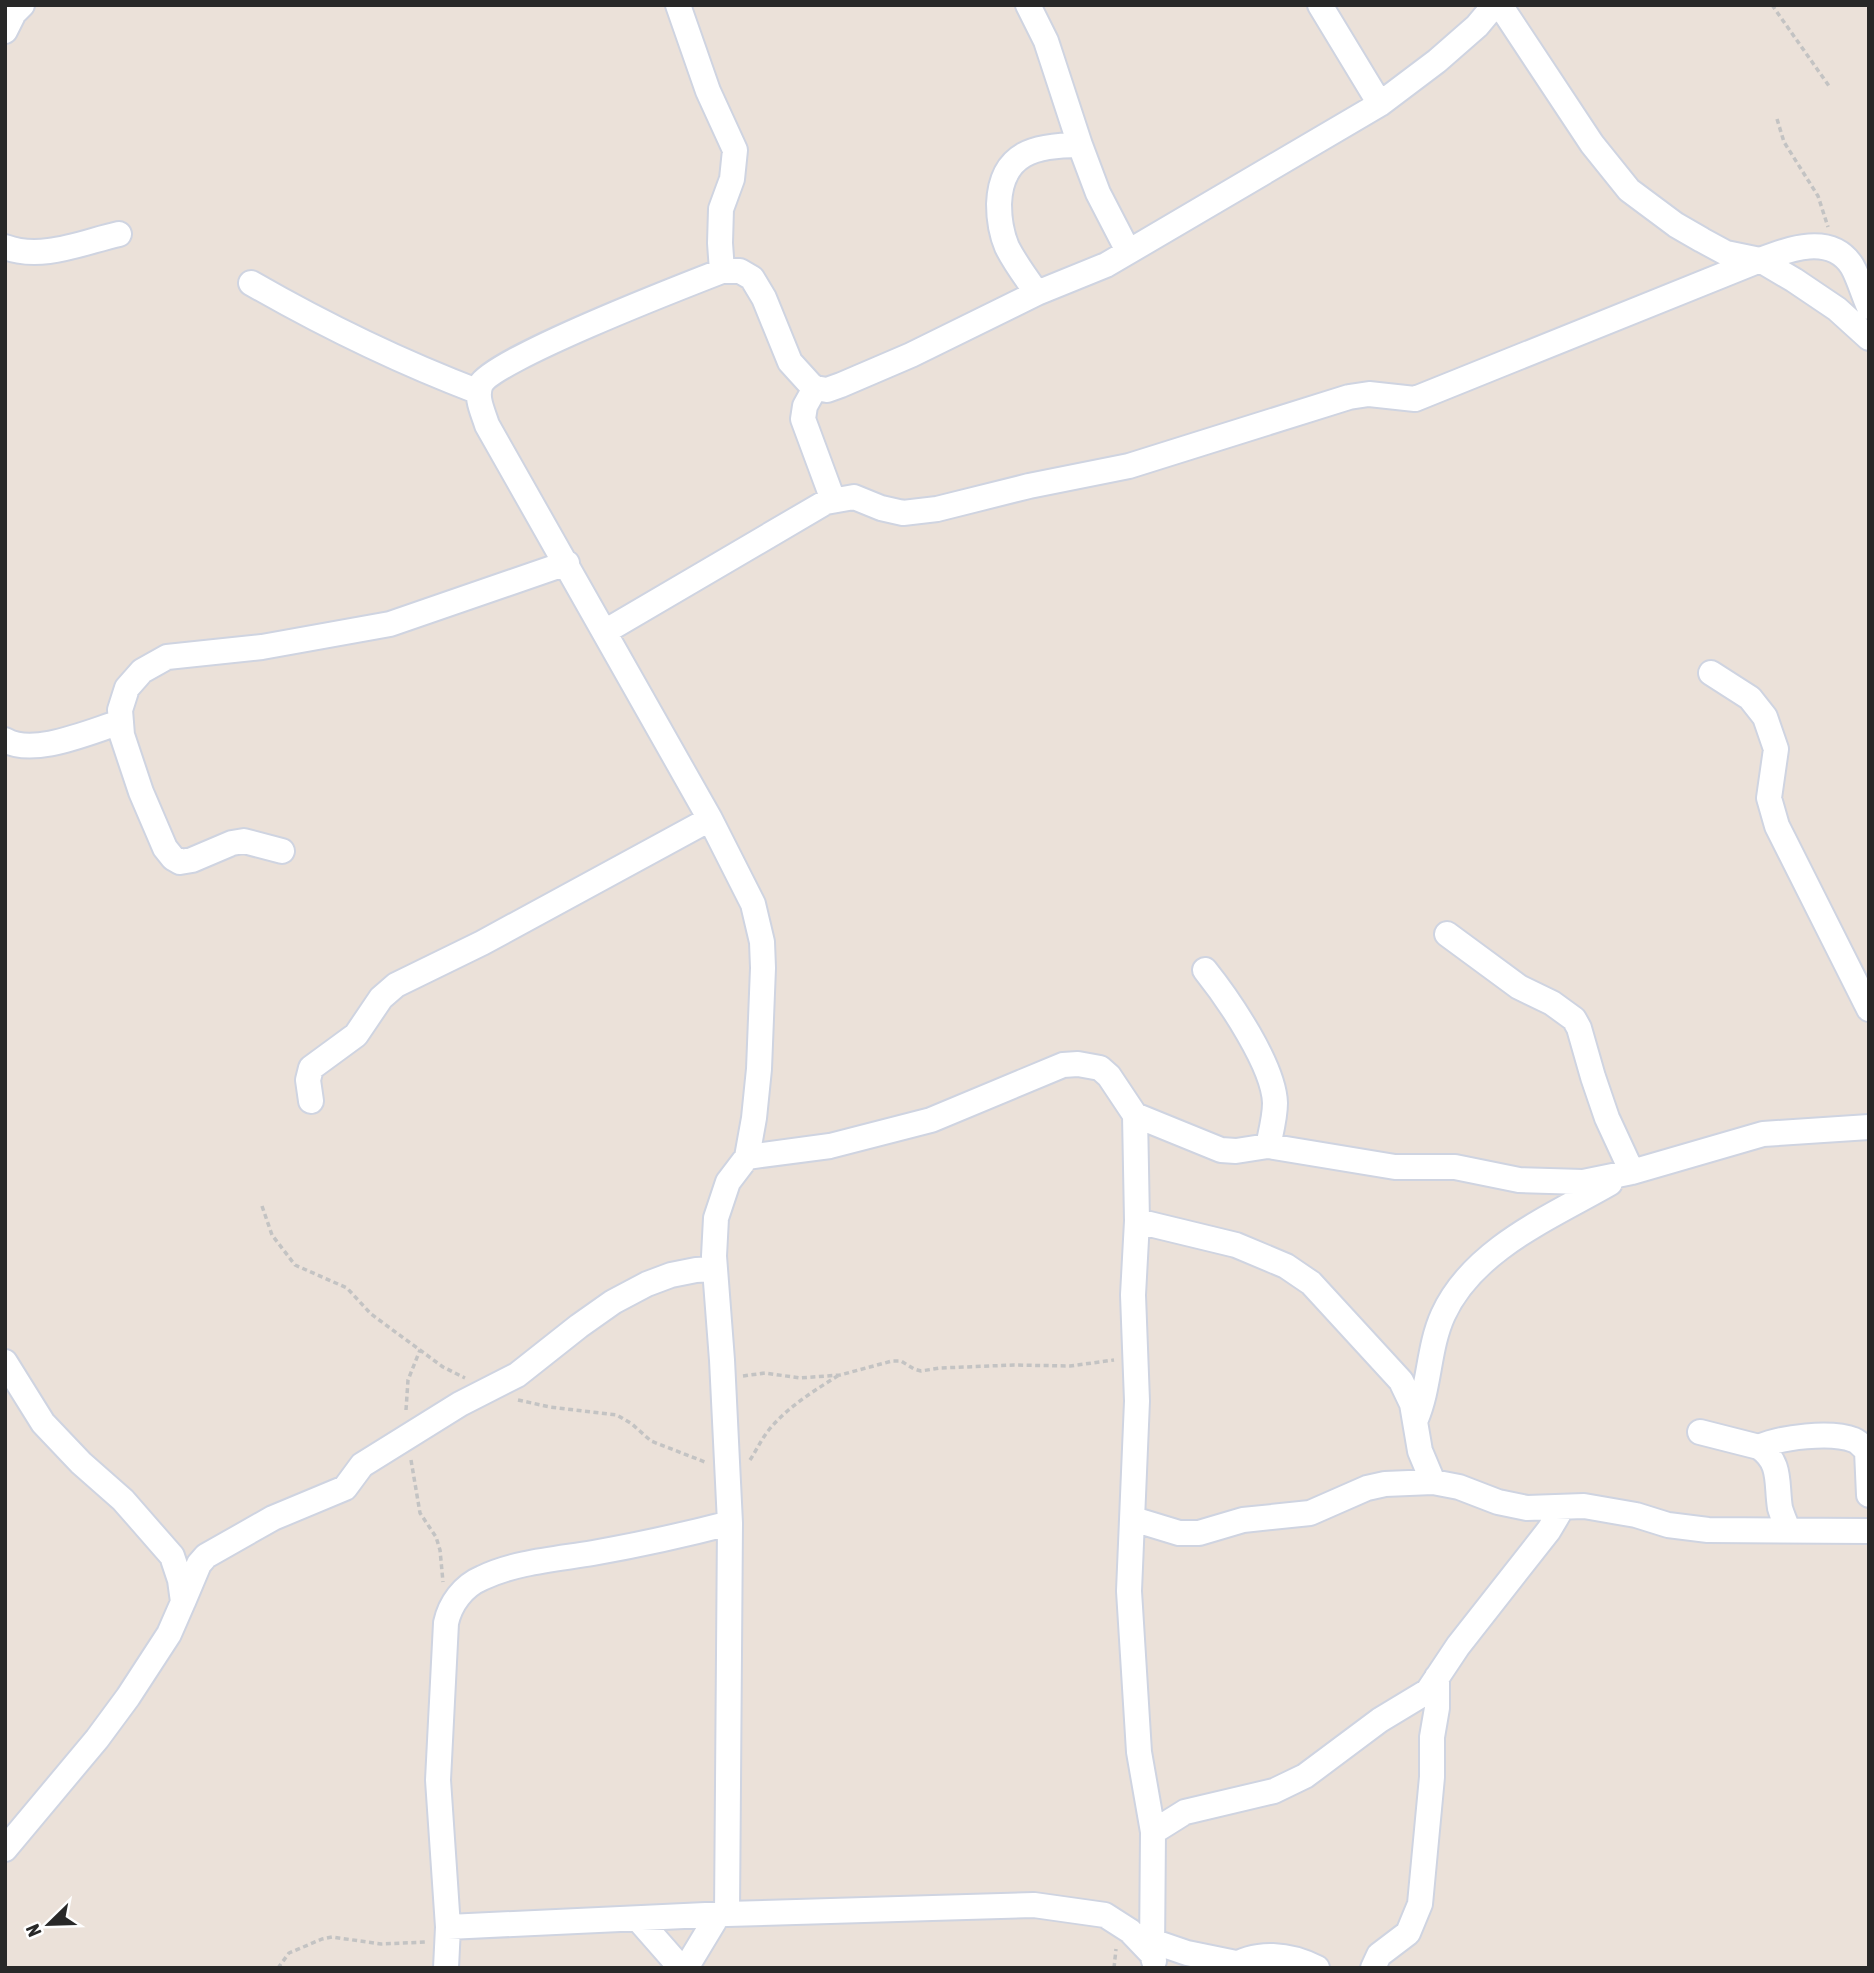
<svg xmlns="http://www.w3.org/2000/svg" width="1874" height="1973" viewBox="0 0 1874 1973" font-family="'Asap Condensed',sans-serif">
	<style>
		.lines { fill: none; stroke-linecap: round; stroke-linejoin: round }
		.minor-casing { stroke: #cfd4e1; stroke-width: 28 }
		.path { stroke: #c3c3c3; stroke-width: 3.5; stroke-dasharray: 5 3.5; stroke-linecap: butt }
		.minor { stroke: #fff; stroke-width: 24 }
	</style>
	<rect width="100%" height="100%" fill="#ebe1d9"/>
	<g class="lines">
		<g class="minor-casing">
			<path id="minor" d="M678 5 708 91 735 150 732 179 721 209 720 243 722 271C686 285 494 359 481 384 475 397 483 412 487 425L710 819 753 904 762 942 763 968 759 1069 754 1118 747 1157 728 1182 716 1218 714 1256 722 1360 730 1523 727 1914
				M1028 5 1046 41 1080 145 1098 193 1128 251
				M1320 5 1380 104
				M1500 5 1592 144 1629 190 1676 225 1702 240 1726 253 1760 260 1794 280 1837 309 1869 338
				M5 31 14 13 22 5
				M5 247C42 261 83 242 119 234
				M722 271H740L752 278 764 298 790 362 810 384 815 388 827 390 841 385 911 355 1037 293 1106 265 1380 104 1437 61 1477 26 1487 14 1491 5
				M251 283C324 325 400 362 479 392
				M1037 293C1026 278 1015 263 1007 247 1001 233 999 219 999 204 1001 152 1036 145 1080 145
				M815 388 805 406 803 419 833 500
				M606 631 826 502 854 497 881 508 903 513 937 509 1029 486 1129 466 1349 397 1369 394 1415 399 1760 260C1789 249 1831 233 1852 266 1859 278 1863 294 1869 307
				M1711 673 1750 698 1765 717 1776 749 1769 798 1777 826 1869 1009
				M5 740C34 757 91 731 121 722
				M282 851 244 841 232 843 192 860 180 862 173 858 165 848 141 792 122 735 120 710 127 688 142 671 167 657 262 647 390 624 567 563
				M1447 934 1519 987 1552 1003 1574 1019 1579 1028 1593 1077 1607 1118 1632 1172
				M1205 970C1229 1000 1274 1066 1275 1103 1275 1117 1271 1132 1268 1146
				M311 1101 308 1080 311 1068 356 1035 381 998 396 985 482 943 710 819
				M1135 1115 1137 1221 1133 1295 1137 1401 1129 1591 1139 1752 1153 1832 1152 1954
				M747 1157 830 1146 931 1120 1063 1065 1078 1064 1100 1068 1109 1076 1135 1115 1221 1150 1236 1151 1268 1146 1395 1167H1455L1519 1180 1583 1182 1632 1172 1763 1134 1869 1127
				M1137 1221 1236 1245 1286 1266 1311 1283 1401 1381 1412 1404 1420 1451 1433 1482
				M5 1362 43 1423 81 1463 123 1500 172 1556 180 1580 183 1602 169 1634 128 1697 97 1739 5 1849
				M1416 1419C1430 1386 1428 1348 1443 1315 1473 1249 1551 1217 1610 1183
				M1700 1432 1759 1447C1782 1463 1776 1483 1780 1508 1782 1515 1785 1522 1788 1529
				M1759 1447C1781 1437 1831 1431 1854 1440 1859 1442 1863 1447 1867 1451L1869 1495
				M1133 1519 1179 1533H1199L1243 1520 1310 1513 1367 1488 1385 1484 1433 1482 1459 1487 1498 1502 1527 1508 1584 1506 1636 1515 1668 1525 1708 1530 1869 1531
				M183 1602 199 1564 206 1556 273 1518 345 1488 362 1465 460 1404 517 1375 579 1326 613 1302 647 1284 671 1275 696 1270 715 1269
				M1153 1832 1185 1812 1274 1791 1305 1776 1380 1720 1428 1691 1458 1646 1549 1530 1562 1508
				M638 1919 681 1968
				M448 1927 727 1914 1034 1905 1105 1915 1130 1931 1152 1954 1154 1961
				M1152 1941 1187 1953 1236 1963
				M446 1968 448 1927 438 1780 446 1623C450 1604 463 1586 482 1578 515 1562 557 1559 593 1553 639 1545 684 1535 730 1523
				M686 1968 718 1915
				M1230 1968C1256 1950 1290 1954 1317 1968
				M1373 1968 1379 1955 1408 1933 1420 1904 1432 1777V1737L1437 1708V1677"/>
		</g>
		<path class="path" d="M1772 5 1829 86
			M1777 119 1784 142 1818 196 1828 227
			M262 1206 272 1235 295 1265 347 1288 371 1314 443 1367 465 1378
			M743 1376 765 1373 800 1378 840 1375 892 1361H901L914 1369 921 1371 940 1368 1014 1365 1070 1366 1114 1360
			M518 1400 550 1407 617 1415 632 1424 651 1441 705 1462
			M406 1410 408 1380 420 1350
			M411 1460 420 1513 436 1537 440 1550 443 1582
			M750 1460C756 1451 761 1440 768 1431 787 1407 814 1391 839 1375
			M278 1968 289 1953 322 1939 332 1937 381 1944 426 1942
			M1114 1968 1116 1949"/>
		<use href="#minor" class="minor"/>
	</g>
	<rect width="1874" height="1973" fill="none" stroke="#282828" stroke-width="14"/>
	<g transform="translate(49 1924) rotate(247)" stroke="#ffffff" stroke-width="5" paint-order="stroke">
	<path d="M0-5L12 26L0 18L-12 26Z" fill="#282828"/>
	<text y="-10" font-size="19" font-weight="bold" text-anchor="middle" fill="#282828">N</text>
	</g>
</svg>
